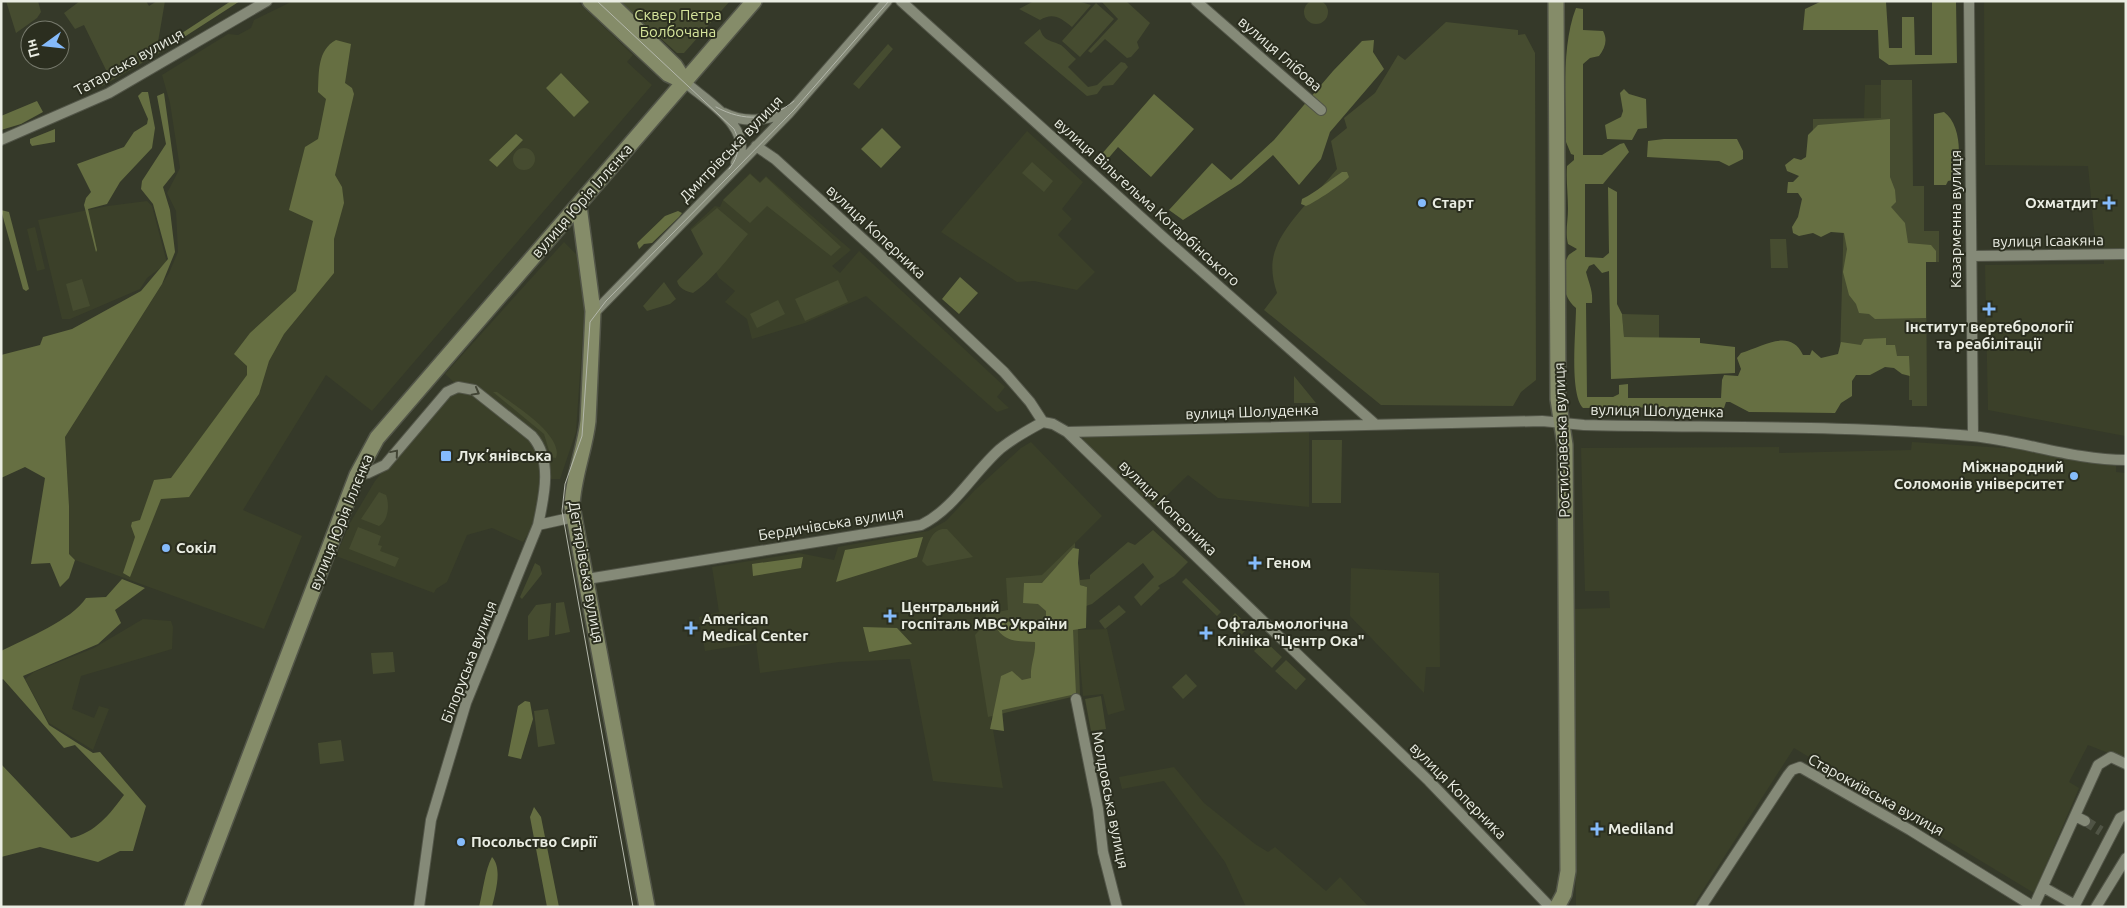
<svg xmlns="http://www.w3.org/2000/svg" width="2127" height="908" viewBox="0 0 2127 908" font-family="Ubuntu,sans-serif">
	<style>
		.built { fill: #3b4029 }
		.green { fill: #464c30 }
		.forest { fill: #666f42 }
		.lines { fill: none; stroke-linecap: round; stroke-linejoin: round }
		.street-tunnel { stroke: #505445; stroke-width: 10; stroke-dasharray: 10 5; stroke-linecap: butt }
		.street-casing { stroke: #525548; stroke-width: 12 }
		.secondary-casing { stroke: #525548; stroke-width: 18 }
		.street { stroke: #858a78; stroke-width: 10 }
		.secondary { stroke: #858c69; stroke-width: 15 }
		.tram { stroke: #b4b8ac; stroke-width: 1 }
		.oneway { stroke: #424535 }
		.poi-dot { fill: #85bbfb; stroke: #2b2e1f; stroke-width: 2 }
		.labels { text-anchor: middle; stroke-width: 4; stroke-linejoin: round; paint-order: stroke }
		.park-label { font-size: 15px; fill: #d6e59c; stroke: #2b2e1f }
		.street-label { font-size: 15px; fill: #eaede3; stroke: #2b2e1f }
		.poi-label { font-size: 15px; font-weight: bold; fill: #eaede3; stroke: #2b2e1f; text-anchor: start }
	</style>
	<rect width="100%" height="100%" fill="#353929"/>
	<path class="built" d="M293 1H577L633 55 627 62 652 85 372 411 326 375 243 510 302 536 264 629 75 560 69 555V506L65 437 169 273 178 252 176 211 167 193 180 168 170 103 162 75 228 34 238 35 251 28 254 20Z
		M1984 1H2126L2125 436 1988 410 1985 265 2104 264 2103 242 2095 240 2088 166 1985 165Z
		M1865 85H1881V118H1864Z
		M1027 131 1083 182 1062 209 1072 219 1058 235 1095 272 1077 290 1034 281 1017 282 941 232Z
		M750 173 760 182 766 176 851 250 832 266 840 273 859 251 1005 387 997 397 1009 408 997 412 866 296 805 323 752 339 747 319 725 302 735 291 719 278 699 239 690 229 715 206 720 207 723 200Z
		M147 201 152 206 167 263 147 278 140 289 70 319H62L38 220 108 206Z
		M35 227 45 269 37 271 27 229Z
		M564 242 577 255 586 285 576 432 560 479H542L536 521 523 542 492 528 467 535 447 582 436 589 434 593 336 556 350 523 375 481 448 392 459 387 445 374Z
		M1309 429V507L1218 498 1188 475 1153 509 1084 444 1083 440 1084 436Z
		M1031 442 1102 516 1075 543 1078 630 1107 629 1125 710 1108 715 1103 694 1083 696 1079 650 1012 710 991 718 1003 788 933 781 910 659 839 662 760 673 756 643 705 651 699 617 719 612 712 567 799 553 834 560 838 547 928 531 946 521 975 490 1021 448Z
		M1912 442 2020 449 2116 466V472L2126 473V760L2088 745 2069 782 2079 788 2034 893 1794 748 1692 907H1576L1573 609 1610 608 1609 591H1585L1581 448 1779 447V453L1911 450Z
		M1351 568 1439 573 1440 667H1426L1424 693 1350 616Z
		M143 619 171 621 173 627 172 649 81 676 72 709 94 718 99 706 109 709 93 750 49 723 25 679 34 672 94 648Z
		M1174 767 1204 803 1255 844 1268 852 1275 847 1326 891 1340 877 1369 907H1246L1225 862 1164 781 1122 789 1119 777Z"/>
	<path class="green" d="M1304 12a12 12 0 1 1 24 0a12 12 0 1 1-24 0Z
		M6 1H38L41 12 37 18 16 33Z
		M80 1H146L149 6 157 1H165L158 42 163 51 102 86 98 76 107 72 84 25 75 29 64 13Z
		M619 1H730L684 53H677Z
		M1034 1H1078L1091 5 1072 27C1061 18 1053 12 1040 20L1019 9Z
		M1101 1H1126L1150 23 1137 42 1139 48 1131 57 1127 58 1105 39 1091 53 1088 51 1118 19Z
		M1096 3 1114 19 1080 57 1062 41Z
		M1446 22 1518 30V35L1525 34 1535 53 1536 380 1521 392 1513 406 1381 405 1264 310 1277 293C1272 278 1270 263 1276 248 1285 223 1320 190 1337 169L1331 141 1347 128 1344 118 1375 93 1398 55 1405 60Z
		M1040 29C1044 42 1051 40 1061 45 1066 49 1071 55 1076 59L1068 67 1088 87 1097 85 1121 62 1125 63 1128 67 1113 85 1103 86 1097 94 1087 96 1024 43Z
		M888 44 893 49 859 89 853 84Z
		M1881 80H1912L1913 186H1924V231H1939V262H1926L1927 406H1912V400H1909V356L1840 357 1844 213H1812L1813 119 1881 118Z
		M513 159a11 11 0 1 1 22 0a11 11 0 1 1-22 0Z
		M1032 162 1053 181 1044 192 1022 173Z
		M750 174 760 183 766 177 841 247 831 256 767 206 750 223 723 200Z
		M717 208 748 234C731 254 715 278 693 293 686 291 679 289 677 281L703 254 691 230Z
		M1770 239H1786L1788 268H1771Z
		M82 279 90 306 73 311 66 284Z
		M838 280 848 302 805 321 795 299Z
		M664 282 676 299 670 304 647 311 643 306Z
		M778 300 785 314 757 328 750 314Z
		M1622 314 1659 315V338L1624 337Z
		M1294 376 1316 403H1294Z
		M493 392H497C514 405 564 435 556 458L551 457 544 434Z
		M1312 440H1342L1341 503H1312Z
		M379 492 386 495C390 505 388 521 379 526L361 519Z
		M358 527 381 536 378 545 382 546 380 551 399 558 395 567 349 549Z
		M942 529H947L973 557 927 566 922 561C927 549 929 532 942 529Z
		M1153 530 1188 562 1174 576 1158 586 1160 588 1141 606 1134 597 1154 577 1143 563 1092 604 1086 606 1087 587 1080 585V580L1090 579V575L1128 542 1135 545Z
		M1075 543 1080 695 988 717 975 635 985 624 986 614 1008 610 1006 578 1042 575Z
		M535 563 540 566 542 574 522 599 520 597Z
		M1186 578 1221 612 1217 616 1182 582Z
		M564 602 570 632 555 635 556 603Z
		M551 603 549 636 528 640V616L536 605Z
		M1119 605 1126 612 1105 629 1099 621Z
		M1235 613 1249 626 1239 638 1225 625Z
		M1264 640 1282 657 1272 668 1254 651Z
		M393 652 395 672 373 674 371 653Z
		M1286 660 1306 679 1296 690 1275 671Z
		M1186 674 1197 686 1183 699 1172 687Z
		M1101 696 1106 729 1091 731 1085 699Z
		M548 709 555 744 538 747 534 711Z
		M341 740 344 761 320 764 318 743Z"/>
	<path class="forest" d="M231 1H240L178 41 182 33Z
		M1822 1 1886 2 1889 48H1902V17H1914L1915 55H1932V1H1956L1957 63 1889 65 1879 58 1878 30H1803L1805 9Z
		M1576 8 1583 9V30L1603 31C1608 40 1605 48 1599 56L1590 58 1583 64V155H1602L1620 144 1624 143 1629 152 1603 184H1585V257L1603 258 1609 253 1608 187 1617 192V304L1622 314 1624 337 1700 338V343L1735 347V373L1611 379 1609 271 1602 273 1594 264 1589 266 1586 272C1589 284 1593 290 1592 303H1586L1587 397H1613L1619 394V385L1628 384V398H1721L1722 380 1724 375 1738 376 1741 369 1737 358 1741 353C1764 346 1790 328 1803 355H1810L1812 350 1821 358 1838 354 1841 342 1861 345 1864 339 1886 338V345H1895L1897 356H1909L1910 376 1902 374 1894 368 1885 367 1870 375H1856L1852 381V396L1841 403 1835 413 1749 412 1730 402H1726L1724 408 1715 410 1709 407 1583 408C1569 393 1576 330 1576 308 1562 297 1559 272 1568 256 1569 254 1575 251 1577 249L1568 244C1565 232 1568 221 1568 209 1568 194 1566 180 1567 166L1574 160V155L1571 154 1566 142C1566 101 1561 46 1576 8Z
		M336 40 351 44 345 83 352 88 354 94 335 175 342 187 344 203 334 239V273L284 334 269 361 259 394 189 497 161 499 130 577 123 573 135 537 131 526 132 522 140 520 154 480 171 478 247 375V366L234 354 250 333 296 291 313 221 289 210 305 147 318 139 326 99 318 92C319 73 317 50 336 40Z
		M1374 40 1373 52 1384 69 1330 132 1321 159 1299 185 1273 155 1241 183 1183 220 1169 210 1212 163 1231 180 1274 140 1333 71 1362 41Z
		M561 73 589 102 574 117 546 88Z
		M1624 89 1629 94 1646 99 1647 128 1638 129 1632 140 1607 139 1605 125 1621 117 1623 111 1620 93Z
		M142 92H148L155 128 152 148 120 182 107 204 88 209 97 250 96 252 84 205 86 198 91 192 77 164 124 147 134 132 147 124 148 119 138 96Z
		M164 93 175 172 163 187 170 210 175 252 162 284 65 437 69 506V554L75 560 69 578 60 587 50 563 31 564 45 478 25 467 1 478V355L40 345 43 337 72 329 141 291 168 259 153 204 141 189 142 181 166 144 157 96Z
		M1154 94 1194 129 1151 177 1118 147 1106 161 1100 156Z
		M37 101 43 112 21 124 1 130V116Z
		M1944 112C1962 125 1962 162 1953 180L1948 181 1946 185H1934V114Z
		M1890 119V177L1895 190 1896 202 1891 207 1905 223 1908 243 1931 245 1936 251V262H1926V318L1875 319 1869 314 1859 313 1856 304 1849 295 1843 272 1847 249 1844 233 1831 232 1821 237 1813 233 1799 236 1793 233 1792 227 1798 217 1802 199 1798 193H1787L1788 182H1793L1799 176 1787 171 1785 165 1794 158 1801 160 1806 157 1808 135 1818 125Z
		M882 128 901 147 881 168 861 149Z
		M55 129V142L32 146 30 143V139Z
		M516 134 523 140 497 167 489 160Z
		M1664 139H1737L1743 151V159L1729 166 1719 161 1647 157 1648 141Z
		M1342 172H1347L1349 177C1344 183 1314 203 1306 206L1301 204 1302 199C1317 192 1328 181 1342 172Z
		M1 210 9 212 29 289 26 291 23 289Z
		M678 211 682 213 679 217 652 243 644 244 639 249 637 243 665 216Z
		M960 277 978 293 959 314 942 299Z
		M923 537 917 557 836 582 845 550Z
		M1073 548 1079 549 1078 563 1080 585 1087 587 1086 628 1073 630 1076 694 1002 710 1004 731 990 729 1001 676 1012 671 1022 680 1031 678C1030 665 1036 654 1035 642 1020 641 1003 643 996 626L1000 622 1035 620 1041 624 1046 621V611L1038 604 1023 603 1024 583H1042Z
		M803 557 801 568 753 576 752 564Z
		M122 579 145 588 115 610 121 623 98 644 23 676 49 725 93 753 100 752 146 806 133 851H120L98 862 40 847 1 857V764L71 838C95 833 110 814 124 795L75 745 64 748 3 679 1 680V651C25 639 72 620 86 598L106 597Z
		M863 627 897 628 912 644 869 652Z
		M525 701 530 702 533 719 521 759 508 756 518 706Z
		M534 807 541 817 559 907H547L530 817Z
		M492 857C503 869 495 893 492 907H479C483 891 485 870 492 857Z"/>
	<g class="lines">
		<path class="street-tunnel" d="M2085 821 2101 831"/>
		<g class="street-casing">
			<path id="street" d="M901 1 1163 237 1375 424
				M1196 1 1321 110
				M1969 1 1973 436
				M685 82C706 101 757 129 736 163
				M724 113C746 124 766 120 787 112
				M1 140 109 93 267 1
				M756 146 775 159 876 251 1004 372 1030 402 1043 422 1053 424 1067 432 1429 781 1550 907
				M1972 256 2126 254
				M593 314 789 113 887 1
				M1067 432 1542 421 1584 425C1713 428 1843 425 1972 436 2023 441 2074 460 2126 460
				M357 475 368 473 385 465 447 392 458 387 474 390 532 436C553 460 544 497 538 525L466 703 431 820 419 907
				M538 525 574 517
				M587 579 921 525C954 509 973 473 1000 449 1013 438 1028 430 1043 422
				M1076 699 1098 809 1103 852 1117 907
				M2075 816 2085 821
				M2043 887 2075 905 2120 818 2126 815
				M2034 906 2098 765 2111 757 2126 764
				M1701 907 1788 775 1792 770 1800 767 1910 830 2034 907
				M2096 907 2126 858"/>
		</g>
		<g class="secondary-casing">
			<path id="secondary" d="M590 1 668 74 685 82
				M608 1 675 66 685 82
				M1556 1 1558 399 1565 445 1568 871 1564 894 1557 907
				M579 206 593 311 588 421C585 449 573 477 572 506L647 907
				M192 907 357 475 377 438 754 1"/>
		</g>
		<use href="#street" class="street"/>
		<use href="#secondary" class="secondary"/>
		<path class="tram" d="M597 1 734 129C741 143 739 157 729 169
			M716 107C744 122 770 121 794 101
			M633 907 562 511 565 484 582 436 590 322 606 301 794 110 889 1"/>
	</g>
	<defs><path id="oneway-chevron" d="M-2-3.5L2.5 0L-2 3.5" fill="none" stroke-width="1.6" stroke-linecap="round" stroke-linejoin="round" transform="scale(1.25)"/></defs>
	<g class="oneway">
		<use href="#oneway-chevron" transform="translate(476 392) rotate(29)"/>
		<use href="#oneway-chevron" transform="translate(395 453) rotate(-50)"/>
	</g>
	<g class="poi-dot">
		<circle cx="1422" cy="203" r="5"/>
		<path d="M2106.5 195.5h5v5h5v5h-5v5h-5v-5h-5v-5h5z"/>
		<path d="M1986.5 301.5h5v5h5v5h-5v5h-5v-5h-5v-5h5z"/>
		<rect x="440" y="450" width="12" height="12" rx="2.5"/>
		<circle cx="2074" cy="476" r="5"/>
		<circle cx="166" cy="548" r="5"/>
		<path d="M1252.5 555.5h5v5h5v5h-5v5h-5v-5h-5v-5h5z"/>
		<path d="M887.5 608.5h5v5h5v5h-5v5h-5v-5h-5v-5h5z"/>
		<path d="M688.5 620.5h5v5h5v5h-5v5h-5v-5h-5v-5h5z"/>
		<path d="M1203.5 625.5h5v5h5v5h-5v5h-5v-5h-5v-5h5z"/>
		<path d="M1594.5 821.5h5v5h5v5h-5v5h-5v-5h-5v-5h5z"/>
		<circle cx="461" cy="842" r="5"/>
	</g>
	<g class="labels">
		<g class="park-label">
			<text x="678" y="20">Сквер Петра<tspan x="678" dy="17">Болбочана</tspan></text>
		</g>
		<g class="street-label">
			<text transform="translate(1280 54) rotate(41)" y="5">вулиця Глібова</text>
			<text transform="translate(129 62) rotate(-29)" y="5">Татарська вулиця</text>
			<text transform="translate(731 149) rotate(-46)" y="5">Дмитрівська вулиця</text>
			<text transform="translate(582 201) rotate(-49)" y="5">вулиця Юрія Іллєнка</text>
			<text transform="translate(1147 202) rotate(42)" y="5">вулиця Вільгельма Котарбінського</text>
			<text transform="translate(1956 219) rotate(-90)" y="5">Казарменна вулиця</text>
			<text transform="translate(876 232) rotate(43)" y="5">вулиця Коперника</text>
			<text transform="translate(2048 241) rotate(-1)" y="5">вулиця Ісаакяна</text>
			<text transform="translate(1657 411) rotate(1)" y="5">вулиця Шолуденка</text>
			<text transform="translate(1252 412) rotate(-2)" y="5">вулиця Шолуденка</text>
			<text transform="translate(1562 440) rotate(-92)" y="5">Ростиславська вулиця</text>
			<text transform="translate(1168 508) rotate(44)" y="5">вулиця Коперника</text>
			<text transform="translate(341 522) rotate(-68)" y="5">вулиця Юрія Іллєнка</text>
			<text transform="translate(831 524) rotate(-9)" y="5">Бердичівська вулиця</text>
			<text transform="translate(586 572) rotate(80)" y="5">Дегтярівська вулиця</text>
			<text transform="translate(469 662) rotate(-69)" y="5">Білоруська вулиця</text>
			<text transform="translate(1458 791) rotate(45)" y="5">вулиця Коперника</text>
			<text transform="translate(1876 795) rotate(29)" y="5">Старокиївська вулиця</text>
			<text transform="translate(1110 800) rotate(79)" y="5">Молдовська вулиця</text>
		</g>
		<g class="poi-label">
			<text x="1432" y="208">Старт</text>
			<text x="2098" y="208" text-anchor="end">Охматдит</text>
			<text x="1989" y="332" text-anchor="middle">Інститут вертебрології<tspan x="1989" dy="17">та реабілітації</tspan></text>
			<text x="457" y="461">Лукʼянівська</text>
			<text x="2064" y="472" text-anchor="end">Міжнародний<tspan x="2064" dy="17">Соломонів університет</tspan></text>
			<text x="176" y="553">Сокіл</text>
			<text x="1266" y="568">Геном</text>
			<text x="901" y="612">Центральний<tspan x="901" dy="17">госпіталь МВС України</tspan></text>
			<text x="702" y="624">American<tspan x="702" dy="17">Medical Center</tspan></text>
			<text x="1217" y="629">Офтальмологічна<tspan x="1217" dy="17">Клініка "Центр Ока"</tspan></text>
			<text x="1608" y="834">Mediland</text>
			<text x="471" y="847">Посольство Сирії</text>
		</g>
	</g>
	<rect width="2127" height="908" fill="none" stroke="#eaede3" stroke-width="5"/>
	<g transform="translate(45 45) rotate(255)"><circle r="24" fill="#2b2e1f" stroke="#777a6d"/>
	<path d="M0-4L9 19L0 12L-9 19Z" fill="#85bbfb"/>
	<text y="-8" font-size="14" font-weight="bold" text-anchor="middle" fill="#eaede3">Пн</text>
	</g>
</svg>
